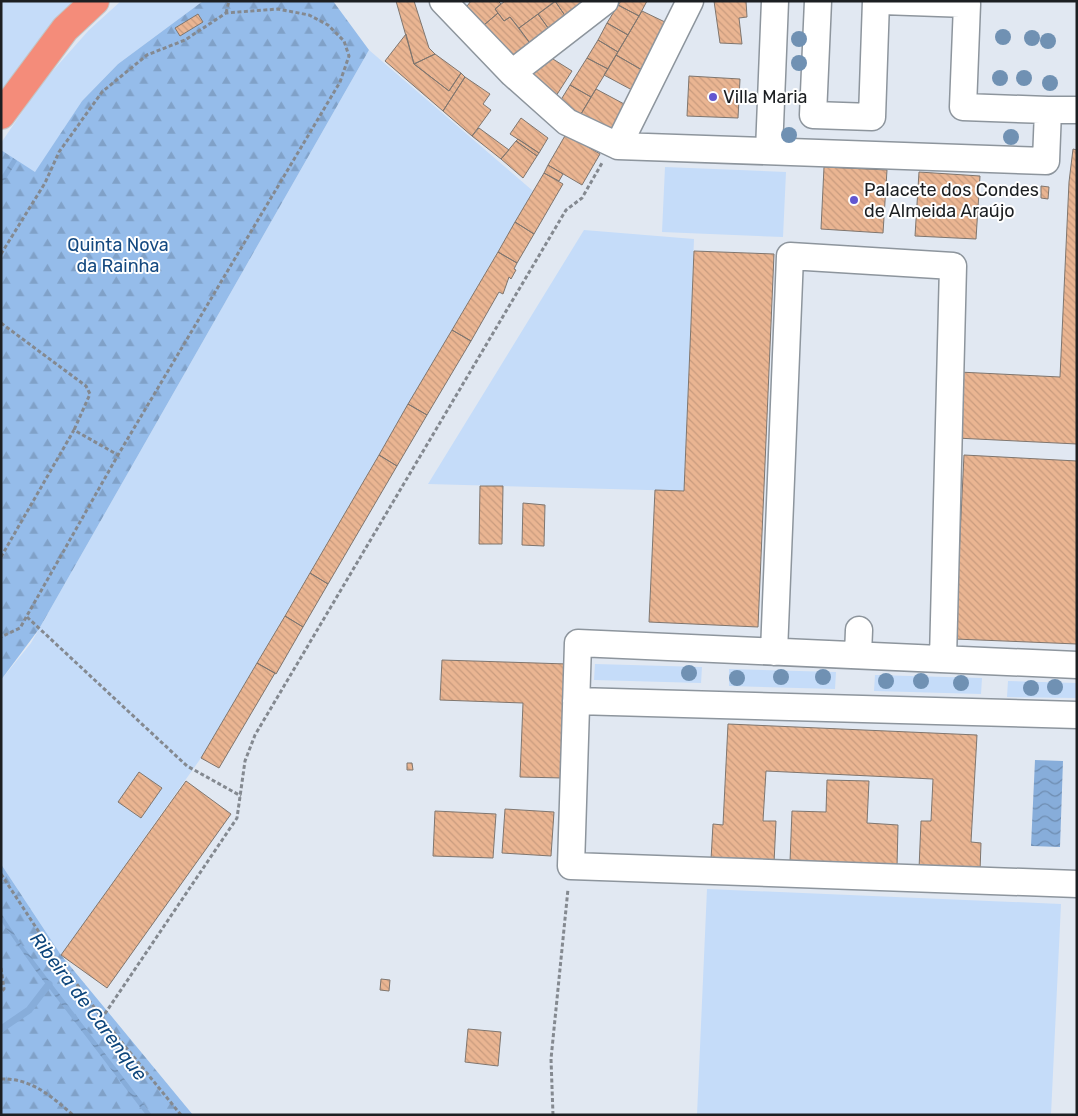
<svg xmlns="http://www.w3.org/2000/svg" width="1078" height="1116" viewBox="0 0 1078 1116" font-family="Rubik,sans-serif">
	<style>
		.green { fill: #c5dcf9 }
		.forest { fill: url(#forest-firs) }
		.water { fill: url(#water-waves) }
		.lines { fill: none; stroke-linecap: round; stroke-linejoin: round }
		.stream { stroke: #87adda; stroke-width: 7 }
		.building { fill: url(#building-back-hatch); stroke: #7f766f }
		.minor-casing { stroke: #8d959d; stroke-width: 29 }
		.highway-casing { stroke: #c4c5c6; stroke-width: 30 }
		.path { stroke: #848990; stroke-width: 3; stroke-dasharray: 4 2.5; stroke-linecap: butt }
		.minor { stroke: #fff; stroke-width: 26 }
		.highway { stroke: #f48c7a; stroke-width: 28 }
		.tree { fill: #7091b3 }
		.poi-dot { fill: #6257d0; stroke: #fff; stroke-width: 2 }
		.labels { text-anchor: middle; stroke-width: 4; stroke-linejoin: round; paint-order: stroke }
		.poi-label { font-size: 18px; fill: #1c1f22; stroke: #fff; text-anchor: start }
		.park-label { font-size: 18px; fill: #144980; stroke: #fff }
		.water-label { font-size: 19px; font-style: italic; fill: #0e467c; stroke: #fff }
	</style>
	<defs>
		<pattern id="forest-firs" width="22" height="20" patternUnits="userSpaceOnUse" patternTransform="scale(1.25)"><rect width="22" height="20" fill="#95bcea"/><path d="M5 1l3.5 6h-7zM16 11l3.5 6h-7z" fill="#80a1c8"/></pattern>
		<pattern id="water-waves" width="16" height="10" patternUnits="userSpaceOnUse" patternTransform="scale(1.25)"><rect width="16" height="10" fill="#87adda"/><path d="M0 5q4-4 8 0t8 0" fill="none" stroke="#6e8cb0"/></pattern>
		<pattern id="building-back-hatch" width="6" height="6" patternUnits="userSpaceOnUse" patternTransform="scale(1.25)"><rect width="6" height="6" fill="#eab592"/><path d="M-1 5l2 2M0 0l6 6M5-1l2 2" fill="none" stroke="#c89b7e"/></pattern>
	</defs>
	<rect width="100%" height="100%" fill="#e1e8f2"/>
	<path class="green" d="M1 1H77L53 22 1 93Z
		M121 1H203L118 64 82 101 35 173 1 150V143L41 84 89 30Z
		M369 50 533 191 201 758 61 955 1 864V680L31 643Z
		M665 167 786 172 783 237 662 232Z
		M584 230 694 239 684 491 428 484Z
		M595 664 702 667 701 683 594 680Z
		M729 669 836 672 835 689 729 686Z
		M875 675 982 678 981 694 874 691Z
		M1008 681 1077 683V698L1007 697Z
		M707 889 1061 904 1051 1115H697Z"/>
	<path class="forest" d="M203 1H333L369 50 39 629 1 680V150L35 172 82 101 118 64Z
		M1 864 61 955 193 1115H1Z"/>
	<path class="water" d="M13 158 17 161 1 187V177Z
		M1035 760 1063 761 1060 847 1031 846Z
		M1 913 19 941 152 1115H146L35 970 1 921Z"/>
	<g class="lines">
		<path class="stream" d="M1 1029 29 1010 49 984"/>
	</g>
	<path class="building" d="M396 1H414L429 48 435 54 414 64Z
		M471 1H498L501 4 495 9 498 13 484 25 467 6Z
		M505 1H556L519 28 510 17 504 21 495 9Z
		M555 1 568 20 551 32 538 14Z
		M555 1H582L586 7 568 20Z
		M621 1H647L639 16 618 5Z
		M714 1H746L747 17 739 18 742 44 720 43Z
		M618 5 639 16 628 35 607 23Z
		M642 11 667 23 642 70 616 55Z
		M498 13 504 21 510 17 532 46 513 59 484 25Z
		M198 14 203 22 180 36 175 28Z
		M538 14 551 32 532 46 519 28Z
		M607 23 628 35 618 52 598 40Z
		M406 34 414 64 449 91 461 73 465 77 443 111 385 61Z
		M598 40 618 52 608 69 587 58Z
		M435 54 461 73 449 91 414 64Z
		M545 54 572 71 556 96 529 79Z
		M616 55 642 70 632 90 604 75Z
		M587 58 608 69 591 97 570 85Z
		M689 76 740 79 738 118 687 116Z
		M465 77 490 94 483 104 491 110 472 136 443 111Z
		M570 85 591 97 578 119 559 103Z
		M596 89 626 105 612 133 578 119Z
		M521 118 548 138 539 153 510 134Z
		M479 128 509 150 501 159 472 136Z
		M566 134 600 154 582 185 548 165Z
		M518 139 539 153 537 156 516 141Z
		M516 141 537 156 523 178 501 159Z
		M1073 149 1077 150V444L956 438 959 372 1060 377 1069 182Z
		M548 165 563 174 559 181 544 173Z
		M824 167 887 170 883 233 821 229Z
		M919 172 980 176 976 239 915 236Z
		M544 173 563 184 534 234 515 222Z
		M1041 186 1049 187 1048 199 1041 198Z
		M515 222 534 234 517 263 498 252Z
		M694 251 774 254 758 627 649 622 655 490 684 491Z
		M498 252 517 263 514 269 516 270 511 279 509 277 503 294 499 292 471 341 452 330Z
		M452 330 471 341 427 415 408 404Z
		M408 404 427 415 397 466 379 455Z
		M379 455 397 466 328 584 310 573Z
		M964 455 1077 461V644L955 639Z
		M480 486H503L502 544H479Z
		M523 503 545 505 544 546 522 545Z
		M310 573 328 584 303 627 285 616Z
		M285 616 303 627 276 674 257 663Z
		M442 660 567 664 563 778 520 777 523 703 440 700Z
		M257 663 275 673 219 768 201 758Z
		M728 724 977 735 971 842 981 843 980 871 919 869 921 821H931L933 779 766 771 763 821H776L774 863 711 860 713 824 723 825Z
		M407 763H412L413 770H407Z
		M139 772 162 788 141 818 118 802Z
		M827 780 869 781 867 823 898 825 897 867 790 862 792 811 826 812Z
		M186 781 231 814 107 988 61 955Z
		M505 809 554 812 551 856 502 853Z
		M435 811 496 814 493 858 433 856Z
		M381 979 390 980 389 991 380 990Z
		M468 1029 501 1032 498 1066 465 1062Z"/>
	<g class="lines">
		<g class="minor-casing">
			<path id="minor" d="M443 1 512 73 567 122 618 146 1046 161 1048 110H1077
				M818 1 813 115 872 117 876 1
				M882 1 967 4 963 107 1048 110
				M512 73 605 1
				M618 146 690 1
				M769 151 775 1
				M774 652 790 256 953 266 943 659
				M858 655 859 630
				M1077 665 578 643 571 866 1077 884
				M576 701 1077 715"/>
		</g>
		<g class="highway-casing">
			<path id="highway" d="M1 115 65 29 95 1"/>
		</g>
		<path class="path" d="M226 13 229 1
			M1 254 45 183 59 152 102 92 147 55 185 40 226 13 278 9 309 15 328 25 344 41 349 56 340 82 118 455 20 628 1 637
			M1 323 86 386 90 394 74 430
			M1 557 74 430 118 455
			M27 617 187 766 241 796
			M1 874 54 955V958L59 965 62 964 102 1018
			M1 968 4 989 1 992
			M1 1079C31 1078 51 1096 73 1115
			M181 1115 102 1018 237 818 245 761 255 735 566 210 582 198 602 163
			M553 1115 551 1059 568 889"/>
		<use href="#minor" class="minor"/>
		<use href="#highway" class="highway"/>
	</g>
	<g class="tree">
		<circle cx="1003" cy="37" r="8"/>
		<circle cx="1032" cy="38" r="8"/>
		<circle cx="799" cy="39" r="8"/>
		<circle cx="1048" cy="41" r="8"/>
		<circle cx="799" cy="63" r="8"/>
		<circle cx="1000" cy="78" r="8"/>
		<circle cx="1024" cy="78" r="8"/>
		<circle cx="1050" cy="83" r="8"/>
		<circle cx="789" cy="135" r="8"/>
		<circle cx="1011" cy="137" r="8"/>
		<circle cx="689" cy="673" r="8"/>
		<circle cx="781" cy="677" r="8"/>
		<circle cx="823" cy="677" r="8"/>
		<circle cx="737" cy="678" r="8"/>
		<circle cx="886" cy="681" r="8"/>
		<circle cx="921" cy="681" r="8"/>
		<circle cx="961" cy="683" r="8"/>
		<circle cx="1055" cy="687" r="8"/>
		<circle cx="1031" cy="688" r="8"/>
	</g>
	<g class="poi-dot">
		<circle cx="713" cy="97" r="5"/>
		<circle cx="854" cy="200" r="5"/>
	</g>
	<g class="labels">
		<g class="poi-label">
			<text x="723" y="103">Villa Maria</text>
			<text x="864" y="196">Palacete dos Condes<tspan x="864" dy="21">de Almeida Araújo</tspan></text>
		</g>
		<g class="park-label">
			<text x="118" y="251">Quinta Nova<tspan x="118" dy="21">da Rainha</tspan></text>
		</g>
		<g class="water-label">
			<text transform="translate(89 1006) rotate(53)" y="7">Ribeira de Carenque</text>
		</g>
	</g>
	<rect width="1078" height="1116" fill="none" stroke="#1c1f22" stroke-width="5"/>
</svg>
